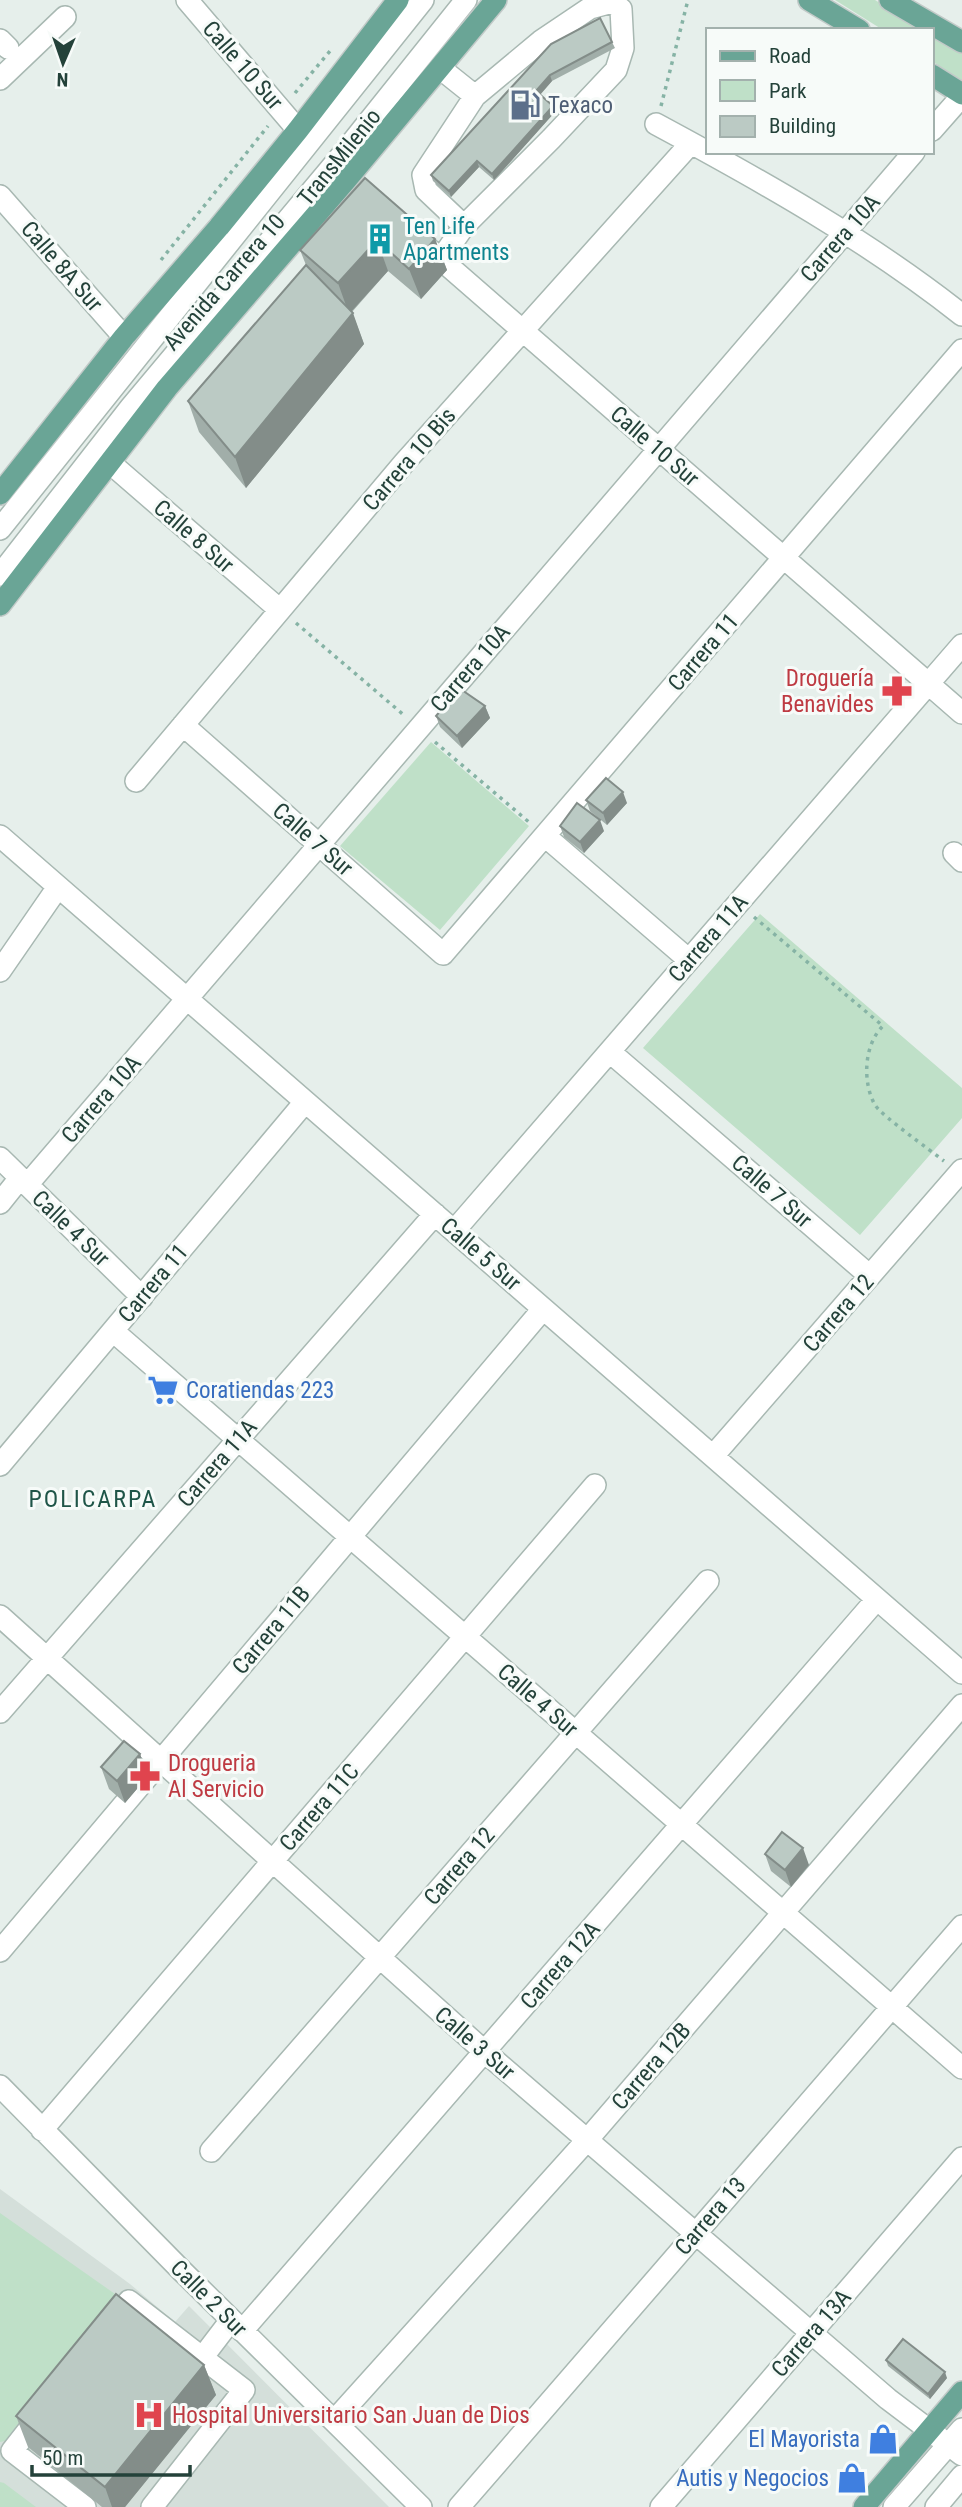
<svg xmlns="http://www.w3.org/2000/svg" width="962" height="2507" viewBox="0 0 962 2507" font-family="'Roboto Condensed',sans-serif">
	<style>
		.built { fill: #d4dfda }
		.green { fill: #bfe0c8 }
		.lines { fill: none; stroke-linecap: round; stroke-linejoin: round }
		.minor-casing { stroke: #a8b8b2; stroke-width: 24 }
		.major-casing { stroke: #c2cac8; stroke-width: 24 }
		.path { stroke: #86b3a5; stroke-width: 3.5; stroke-dasharray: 3.5 5; stroke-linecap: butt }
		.minor { stroke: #fff; stroke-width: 21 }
		.major { stroke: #6aa596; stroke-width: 21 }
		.wall { fill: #a1aea9 }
		.shaded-wall { fill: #838d89 }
		.building { fill: #bbcac4; stroke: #838d89; stroke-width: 2 }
		.labels { text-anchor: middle; stroke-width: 6; stroke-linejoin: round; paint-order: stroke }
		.street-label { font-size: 23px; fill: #24423a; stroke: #f7fbf9 }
		.service-label { font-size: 23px; fill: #4e5e75; stroke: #f7fbf9; text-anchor: start }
		.culture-label { font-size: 23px; fill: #0d838f; stroke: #f7fbf9; text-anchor: start }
		.health-label { font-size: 23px; fill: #be3a42; stroke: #f7fbf9; text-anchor: start }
		.shop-label { font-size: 23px; fill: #366cbe; stroke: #f7fbf9; text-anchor: end }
		.neighbourhood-label { font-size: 24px; letter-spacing: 2px; fill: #1f5548; stroke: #f7fbf9 }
	</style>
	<rect width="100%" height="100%" fill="#e6efeb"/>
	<path class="built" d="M0 2189 130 2284 175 2322 189 2306 389 2507H0Z"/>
	<path class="green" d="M835 0H875L924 30H883Z
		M932 34 962 52V81L932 61Z
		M431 742 529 826 440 930 340 846Z
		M760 914 962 1088V1118L860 1235 643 1048Z
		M0 2213 115 2294 5 2441 0 2442Z
		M0 2482 4 2483 36 2507H0Z"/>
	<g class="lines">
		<g class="minor-casing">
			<path id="minor" d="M187 0 298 130
				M0 40 8 48
				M440 68 475 96
				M0 79 65 17
				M656 124C762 181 867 240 962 315
				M932 130 962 96
				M0 196 124 337
				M422 243 962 713
				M441 259 464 226 551 139 616 70 623 48 621 9 612 2 590 8 541 41 475 96 423 175 426 190 464 226
				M109 462 280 610
				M0 529 423 0
				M0 575 131 407 342 155 466 0
				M183 725 443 954 962 350
				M136 781 404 463 691 143
				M0 836 962 1673
				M545 836 689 960
				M954 853 962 861
				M0 971 58 887
				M610 1052 870 1276
				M0 1158 142 1297
				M27 1185 914 152
				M0 1203 20 1178
				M454 1231 962 645
				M113 1331 962 2068
				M713 1456 962 1170
				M0 1465 305 1102
				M0 1616 485 2052 888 2399 962 2455
				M0 1712 435 1214
				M0 1951 543 1309
				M0 2086 182 2271 421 2507
				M42 2130 595 1485
				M211 2151 708 1581
				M110 2326 129 2301 244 2390 152 2507
				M242 2331 877 1599
				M202 2358 231 2320
				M41 2414 12 2451 85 2507
				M334 2421 588 2139 962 1705
				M459 2507 962 1926
				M661 2507 962 2158
				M894 2507 962 2429
				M936 2507 962 2476"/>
		</g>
		<g class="major-casing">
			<path id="major" d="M809 0 859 30
				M890 0 962 42
				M932 75 962 94
				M0 494 124 337 219 227 298 130 398 0
				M0 605 167 388 347 179 496 0
				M864 2507 962 2392"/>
		</g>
		<path class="path" d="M295 93 330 51
			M661 106 688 0
			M161 260 268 126
			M296 623 405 716
			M435 742 530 823
			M754 917 883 1026C864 1044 862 1082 875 1105 882 1116 930 1150 944 1161"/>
		<use href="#minor" class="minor"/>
		<use href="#major" class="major"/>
	</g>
	<path class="wall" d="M612 42 615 48 552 81 540 95 553 106 555 112 494 180 479 167 451 197 433 181 431 175 551 44Z
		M365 178 435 239 447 270 421 299 388 271 352 312 364 344 246 488 199 432 188 401 306 265 300 250Z
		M485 706 490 718 462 748 440 727 436 716Z
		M586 800 627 803 607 825 590 811Z
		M560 826 604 831 584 853 564 837Z
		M140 1754 148 1776 125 1803 109 1789 101 1767Z
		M765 1854 809 1865 791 1887 771 1871Z
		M886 2360 947 2378 930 2399 888 2366Z
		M204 2365 216 2395 125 2507H102L28 2447 16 2416Z"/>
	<path class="shaded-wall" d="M550 75 552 81 538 97 536 91Z
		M553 106 555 112 494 180 492 174Z
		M477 161 479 167 451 197 449 191Z
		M435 239 447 270 421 299 409 269Z
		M377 240 388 271 349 314 338 283Z
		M353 313 364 344 246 488 235 457Z
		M485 706 490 718 462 748 457 736Z
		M623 792 627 803 607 825 603 813Z
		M600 820 604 831 584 853 580 842Z
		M140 1754 148 1776 125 1803 117 1781Z
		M803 1848 809 1865 791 1887 785 1870Z
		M204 2365 216 2395 125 2507H112L105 2487Z
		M945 2372 947 2378 930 2399 928 2394Z"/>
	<path class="building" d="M600 18 612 42 550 75 536 91 553 106 492 174 477 161 449 191 431 175 551 44Z
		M365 178 435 239 409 269 377 240 338 283 300 250Z
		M306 265 353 313 235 457 188 401Z
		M459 688 485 706 457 736 436 716Z
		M606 778 623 792 603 813 586 800Z
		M577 803 600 820 580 842 560 826Z
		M124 1741 140 1754 117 1781 101 1767Z
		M782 1832 803 1848 785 1870 765 1854Z
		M116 2294 204 2365 105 2487 16 2416Z
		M903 2339 945 2372 928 2394 886 2360Z"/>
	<defs>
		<g id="fuel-bare" transform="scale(2.415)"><path d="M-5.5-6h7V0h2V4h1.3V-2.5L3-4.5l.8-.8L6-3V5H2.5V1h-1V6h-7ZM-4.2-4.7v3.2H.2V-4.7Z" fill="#5c6f8a" stroke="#f7fbf9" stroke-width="2.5" paint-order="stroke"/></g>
		<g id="building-bare" transform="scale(2.415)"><path d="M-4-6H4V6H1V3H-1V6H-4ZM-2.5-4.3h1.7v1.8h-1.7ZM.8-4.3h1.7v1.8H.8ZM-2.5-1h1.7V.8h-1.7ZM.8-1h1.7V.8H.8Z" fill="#0f9aa8" stroke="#f7fbf9" stroke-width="2.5" paint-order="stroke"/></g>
		<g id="pharmacy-bare" transform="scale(2.415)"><path d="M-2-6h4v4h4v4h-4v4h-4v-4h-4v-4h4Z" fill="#e0444e" stroke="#f7fbf9" stroke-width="2.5" paint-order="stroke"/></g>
		<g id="supermarket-bare" transform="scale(2.415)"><path d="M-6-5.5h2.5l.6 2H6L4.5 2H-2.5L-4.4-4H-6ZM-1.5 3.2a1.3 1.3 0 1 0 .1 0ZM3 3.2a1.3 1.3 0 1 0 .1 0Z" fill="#3f7fe0" stroke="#f7fbf9" stroke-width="2.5" paint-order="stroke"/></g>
		<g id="hospital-bare" transform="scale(2.415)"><path d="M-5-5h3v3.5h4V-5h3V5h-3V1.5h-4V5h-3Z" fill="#e0444e" stroke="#f7fbf9" stroke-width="2.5" paint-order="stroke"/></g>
		<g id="shop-bare" transform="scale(2.415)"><path d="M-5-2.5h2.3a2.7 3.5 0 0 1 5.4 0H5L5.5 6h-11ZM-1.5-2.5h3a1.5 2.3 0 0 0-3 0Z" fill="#3f7fe0" stroke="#f7fbf9" stroke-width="2.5" paint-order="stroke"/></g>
	</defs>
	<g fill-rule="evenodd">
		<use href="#fuel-bare" x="525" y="105"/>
		<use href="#building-bare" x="380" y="239"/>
		<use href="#pharmacy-bare" x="897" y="691"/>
		<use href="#supermarket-bare" x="163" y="1390"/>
		<use href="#pharmacy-bare" x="145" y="1776"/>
		<use href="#hospital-bare" x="149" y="2415"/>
		<use href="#shop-bare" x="883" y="2439"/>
		<use href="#shop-bare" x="852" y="2478"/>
	</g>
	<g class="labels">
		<g class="street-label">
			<text transform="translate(243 65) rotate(49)" y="8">Calle 10 Sur</text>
			<text transform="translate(339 157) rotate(-51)" y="8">TransMilenio</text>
			<text transform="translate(840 238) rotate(-49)" y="8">Carrera 10A</text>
			<text transform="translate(62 266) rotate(49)" y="8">Calle 8A Sur</text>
			<text transform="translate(224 282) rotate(-49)" y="8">Avenida Carrera 10</text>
			<text transform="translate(655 446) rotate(41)" y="8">Calle 10 Sur</text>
			<text transform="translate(409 459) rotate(-49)" y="8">Carrera 10 Bis</text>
			<text transform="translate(194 536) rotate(41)" y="8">Calle 8 Sur</text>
			<text transform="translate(703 652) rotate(-49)" y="8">Carrera 11</text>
			<text transform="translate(470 668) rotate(-49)" y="8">Carrera 10A</text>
			<text transform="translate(313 839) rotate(41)" y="8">Calle 7 Sur</text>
			<text transform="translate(708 938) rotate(-49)" y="8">Carrera 11A</text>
			<text transform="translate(101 1099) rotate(-49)" y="8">Carrera 10A</text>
			<text transform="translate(772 1191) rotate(41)" y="8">Calle 7 Sur</text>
			<text transform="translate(71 1228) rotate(44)" y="8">Calle 4 Sur</text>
			<text transform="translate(481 1254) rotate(41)" y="8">Calle 5 Sur</text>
			<text transform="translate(153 1283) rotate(-50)" y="8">Carrera 11</text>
			<text transform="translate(838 1313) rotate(-49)" y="8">Carrera 12</text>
			<text transform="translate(217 1463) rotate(-49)" y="8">Carrera 11A</text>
			<text transform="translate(271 1630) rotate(-50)" y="8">Carrera 11B</text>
			<text transform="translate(538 1700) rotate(41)" y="8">Calle 4 Sur</text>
			<text transform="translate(319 1807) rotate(-49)" y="8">Carrera 11C</text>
			<text transform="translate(459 1866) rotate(-49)" y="8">Carrera 12</text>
			<text transform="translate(560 1965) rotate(-49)" y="8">Carrera 12A</text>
			<text transform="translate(475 2043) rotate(41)" y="8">Calle 3 Sur</text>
			<text transform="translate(651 2066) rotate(-49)" y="8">Carrera 12B</text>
			<text transform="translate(710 2216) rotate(-49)" y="8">Carrera 13</text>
			<text transform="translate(209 2298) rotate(45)" y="8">Calle 2 Sur</text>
			<text transform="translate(811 2333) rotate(-49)" y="8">Carrera 13A</text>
		</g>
		<g class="service-label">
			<text x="548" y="113">Texaco</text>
		</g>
		<g class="culture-label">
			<text x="403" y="234">Ten Life<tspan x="403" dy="26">Apartments</tspan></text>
		</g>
		<g class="health-label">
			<text x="874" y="686" text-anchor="end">Droguería<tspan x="874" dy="26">Benavides</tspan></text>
			<text x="168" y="1771">Drogueria<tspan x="168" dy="26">Al Servicio</tspan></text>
			<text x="172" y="2423">Hospital Universitario San Juan de Dios</text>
		</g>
		<g class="shop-label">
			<text x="186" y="1398" text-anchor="start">Coratiendas 223</text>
			<text x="860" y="2447">El Mayorista</text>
			<text x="829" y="2486">Autis y Negocios</text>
		</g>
		<g class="neighbourhood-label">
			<text x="93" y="1507">POLICARPA</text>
		</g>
	</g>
	<rect x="706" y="28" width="228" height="126" fill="#f7fbf9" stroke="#a3b1ad" stroke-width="2"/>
	<rect x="720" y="51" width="35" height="10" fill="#6aa596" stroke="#a3b1ad" stroke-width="2"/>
	<text x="769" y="63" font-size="21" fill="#24423a">Road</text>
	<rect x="720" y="80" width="35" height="21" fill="#bfe0c8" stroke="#a3b1ad" stroke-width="2"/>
	<text x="769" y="98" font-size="21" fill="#24423a">Park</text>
	<rect x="720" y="116" width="35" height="21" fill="#bbcac4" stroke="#a3b1ad" stroke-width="2"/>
	<text x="769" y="133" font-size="21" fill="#24423a">Building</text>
	<g transform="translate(63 63) rotate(182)" stroke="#f7fbf9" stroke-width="5" paint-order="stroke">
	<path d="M0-5L12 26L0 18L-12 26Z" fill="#24423a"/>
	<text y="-10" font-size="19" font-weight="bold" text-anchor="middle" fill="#24423a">N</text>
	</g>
	<path d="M32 2465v10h158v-10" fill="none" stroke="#24423a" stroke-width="3.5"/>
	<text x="42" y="2465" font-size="21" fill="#24423a" stroke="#f7fbf9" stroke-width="5" paint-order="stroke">50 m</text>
</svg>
